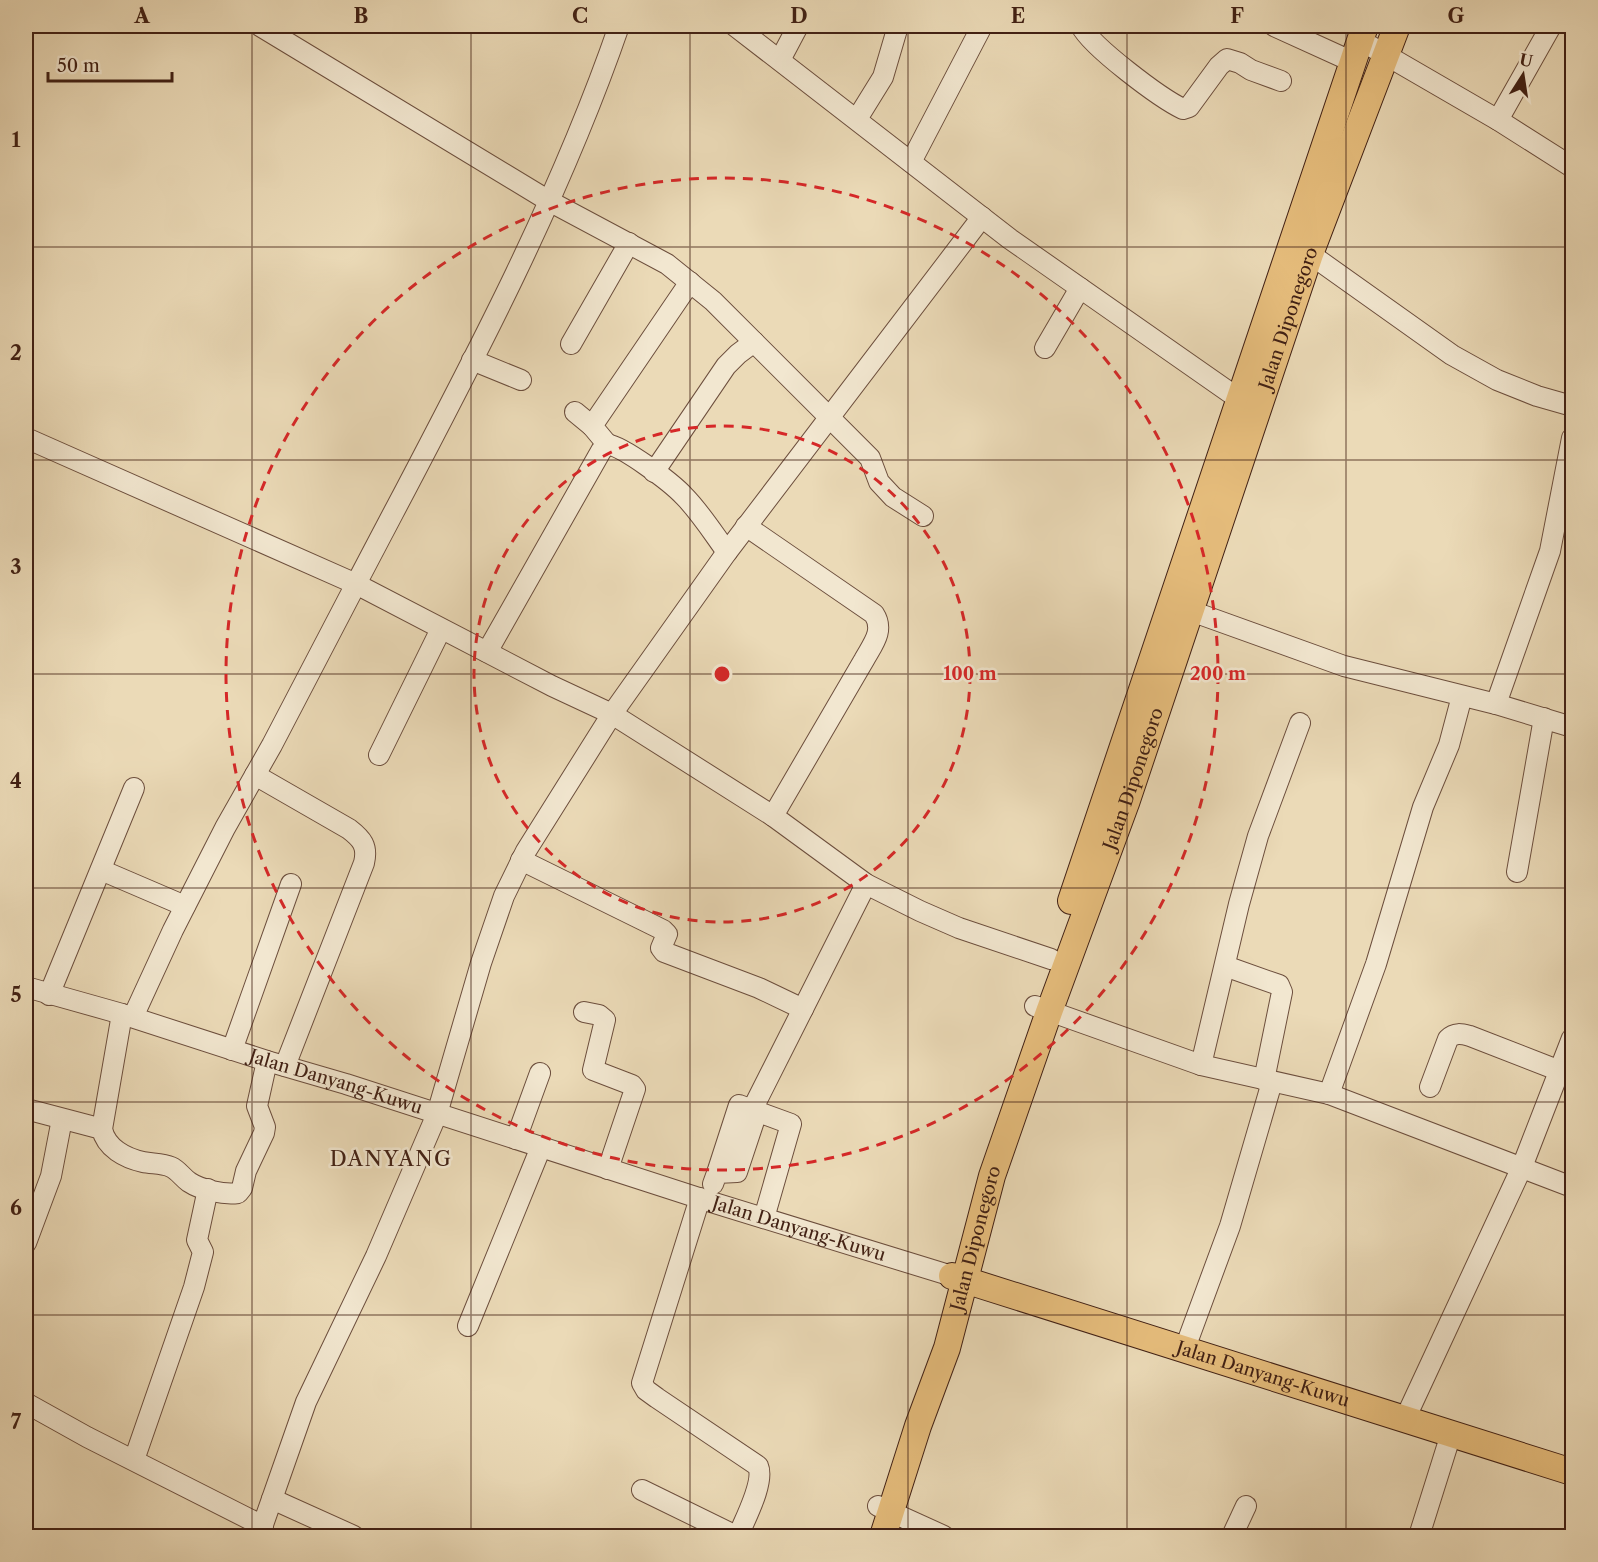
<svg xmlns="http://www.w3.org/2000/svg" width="1598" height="1562" viewBox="0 0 1598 1562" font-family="'Libre Caslon Text',serif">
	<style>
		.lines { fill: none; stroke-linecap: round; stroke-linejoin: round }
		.minor-casing { stroke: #6c4e3d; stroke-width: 22 }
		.major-casing { stroke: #412014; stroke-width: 28 }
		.minor { stroke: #f2e7d0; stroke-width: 20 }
		.major { stroke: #e6bd7c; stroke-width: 26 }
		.grid { fill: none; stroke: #412014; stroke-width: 1.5; stroke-opacity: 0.55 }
		.ring { fill: none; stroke: #d62828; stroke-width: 3; stroke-dasharray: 10 8 }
		.labels { text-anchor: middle; stroke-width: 5; stroke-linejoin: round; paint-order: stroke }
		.street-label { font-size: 18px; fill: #412014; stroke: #f2e7d0 }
		.quarter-label { font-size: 21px; letter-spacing: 1.5px; fill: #412014; stroke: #f2e7d0 }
		.centre { fill: #d62828; stroke: #f2e7d0; stroke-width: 3 }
		.ring-label { font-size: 18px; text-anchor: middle; font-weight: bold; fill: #d62828; stroke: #f2e7d0; stroke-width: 5; stroke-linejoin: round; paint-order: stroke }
		.neatline { fill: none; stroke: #412014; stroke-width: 2 }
		.grid-label { font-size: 20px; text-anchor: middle; font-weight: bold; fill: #412014 }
	</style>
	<rect width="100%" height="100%" fill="#ebdab7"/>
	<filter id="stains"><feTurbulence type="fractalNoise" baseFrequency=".00333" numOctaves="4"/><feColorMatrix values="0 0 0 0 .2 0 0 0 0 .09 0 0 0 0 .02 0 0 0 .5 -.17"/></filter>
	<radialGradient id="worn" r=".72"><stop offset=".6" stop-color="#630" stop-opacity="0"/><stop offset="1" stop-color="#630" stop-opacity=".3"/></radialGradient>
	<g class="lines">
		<g class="minor-casing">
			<g id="minor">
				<path d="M260 26 549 201 667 264 713 301 870 458 879 482 893 497 923 516"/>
				<path d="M735 26 1010 239 1249 406"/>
				<path d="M1081 26C1092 47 1160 98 1183 109L1189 107 1219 66 1227 59 1240 63 1251 70 1281 81"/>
				<path d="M1274 26 1353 62"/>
				<path d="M1360 40 1498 120 1572 167"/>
				<path d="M780 60 798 26"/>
				<path d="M857 119 883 77 898 26"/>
				<path d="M1498 120 1551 26"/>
				<path d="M911 162 982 26"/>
				<path d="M1310 254 1452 355 1497 380 1537 396 1572 406"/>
				<path d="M571 344 629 243"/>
				<path d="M1045 348 1080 288"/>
				<path d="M472 360 521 380"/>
				<path d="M575 412 592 426"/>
				<path d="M26 438 356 584C451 402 552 220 619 26"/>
				<path d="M607 444 592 426 690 282"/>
				<path d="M654 472 726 366 738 354 754 342"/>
				<path d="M746 526 874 614C885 631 872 645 864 660L773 816"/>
				<path d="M1177 606 1344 666 1496 704 1572 727"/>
				<path d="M487 652 601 451 607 444C624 447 671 482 684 496 700 512 713 533 727 552"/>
				<path d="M1496 704 1550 551 1572 438"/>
				<path d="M379 755 441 629"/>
				<path d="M255 775 349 829C362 839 368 846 364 863L285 1066"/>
				<path d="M521 860 663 930 667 934 661 948 664 952 759 988 803 1009"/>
				<path d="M101 870 185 906"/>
				<path d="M1517 872 1544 718"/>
				<path d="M1225 966 1279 985 1282 992 1264 1080"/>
				<path id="s1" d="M26 987 122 1014 267 1061 346 1084 708 1201 952 1276"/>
				<path d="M49 995 134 788"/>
				<path d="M1035 1006 1201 1065 1329 1094 1572 1187"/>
				<path d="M584 1012 599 1015 605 1020 593 1070 632 1085 635 1089 608 1169"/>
				<path d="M122 1014 102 1129C106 1148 125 1158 143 1162 152 1164 162 1163 171 1167 178 1170 182 1177 189 1182 201 1190 224 1195 238 1193L242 1188 246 1171 264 1133 265 1127 257 1106 267 1061"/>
				<path d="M133 1017 173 930 225 828 272 745 356 584 552 686 612 714 773 816 866 884 920 911 959 928 1051 959"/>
				<path d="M232 1050 291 884"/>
				<path d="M1201 1065 1239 904 1258 836 1300 723"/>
				<path d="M1430 1087 1448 1039C1455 1032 1462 1034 1470 1036L1560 1071"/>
				<path d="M1329 1094 1376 964 1423 807 1449 745 1462 696"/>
				<path d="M26 1109 102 1129"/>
				<path d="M752 1110 866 884"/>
				<path d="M516 1139 540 1073"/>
				<path d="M717 1173 739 1105 791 1124 764 1218"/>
				<path d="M713 1184 717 1173 737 1172 757 1112"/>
				<path d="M700 1198 642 1383 646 1390 657 1398 758 1466C765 1482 745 1519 738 1536"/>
				<path d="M26 1243 51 1176 62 1119"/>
				<path d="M468 1326 541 1147"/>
				<path d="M1185 1348 1230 1226 1272 1082"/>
				<path d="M26 1403 87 1437 263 1526"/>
				<path d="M1405 1419 1522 1167 1572 1038"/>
				<path d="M134 1460 194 1287 203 1252 197 1240 208 1189"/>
				<path d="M642 1490 736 1536"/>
				<path d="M272 1499 354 1536"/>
				<path d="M878 1506 944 1536"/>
				<path d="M259 1536 306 1402 376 1256 437 1114 481 963 504 896 526 851 612 714 727 552 982 217"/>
				<path d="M1232 1536 1246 1506"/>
				<path d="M1419 1536 1451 1434"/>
			</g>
		</g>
		<g class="major-casing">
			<g id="major">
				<path d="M1071 901 1365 26"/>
				<path id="s2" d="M952 1276 1572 1472"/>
				<path id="s3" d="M883 1536 918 1426 947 1348 992 1176 1049 1012 1126 803 1310 254 1397 26"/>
			</g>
		</g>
		<use href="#minor" class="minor"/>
		<use href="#major" class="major"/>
	</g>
	<path class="grid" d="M252 26V1536M471 26V1536M690 26V1536M908 26V1536M1127 26V1536M1346 26V1536M26 247H1572M26 460H1572M26 674H1572M26 888H1572M26 1102H1572M26 1315H1572"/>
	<g class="ring">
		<circle cx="722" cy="674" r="248"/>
		<circle cx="722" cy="674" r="496"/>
	</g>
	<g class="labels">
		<g class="street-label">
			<text dy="6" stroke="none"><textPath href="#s3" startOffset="1284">Jalan Diponegoro</textPath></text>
			<text dy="6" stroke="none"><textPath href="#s3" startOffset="798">Jalan Diponegoro</textPath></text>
			<text dy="6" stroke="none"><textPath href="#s1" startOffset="324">Jalan Danyang-Kuwu</textPath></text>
			<text dy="6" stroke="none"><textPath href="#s1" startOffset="810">Jalan Danyang-Kuwu</textPath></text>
			<text dy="6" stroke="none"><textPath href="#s3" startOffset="312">Jalan Diponegoro</textPath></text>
			<text dy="6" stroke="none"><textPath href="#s2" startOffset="326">Jalan Danyang-Kuwu</textPath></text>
		</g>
		<g class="quarter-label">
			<text x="391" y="1166">DANYANG</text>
		</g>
	</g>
	<circle cx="722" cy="674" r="9" class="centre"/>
	<g class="ring-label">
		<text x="970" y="680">100 m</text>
		<text x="1218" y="680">200 m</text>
	</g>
	<rect width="1598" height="1562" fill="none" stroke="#ebdab7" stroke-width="66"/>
	<g transform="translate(1523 75) rotate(12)" stroke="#f2e7d0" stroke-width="4.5" paint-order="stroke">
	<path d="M0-4.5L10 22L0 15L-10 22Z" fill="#412014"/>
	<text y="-9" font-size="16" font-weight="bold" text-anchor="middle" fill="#412014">U</text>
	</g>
	<path d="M48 72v9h124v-9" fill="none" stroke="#412014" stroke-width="3"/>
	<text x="57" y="72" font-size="18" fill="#412014" stroke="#f2e7d0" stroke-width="4.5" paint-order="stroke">50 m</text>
	<rect x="33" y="33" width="1532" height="1496" class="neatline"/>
	<g class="grid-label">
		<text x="142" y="23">A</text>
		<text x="361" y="23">B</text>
		<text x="580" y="23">C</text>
		<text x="799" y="23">D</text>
		<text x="1018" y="23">E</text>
		<text x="1237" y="23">F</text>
		<text x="1456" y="23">G</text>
		<text x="16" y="147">1</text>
		<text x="16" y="360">2</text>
		<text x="16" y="574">3</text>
		<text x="16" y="788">4</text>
		<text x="16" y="1002">5</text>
		<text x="16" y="1215">6</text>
		<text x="16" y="1429">7</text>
	</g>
	<rect width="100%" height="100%" filter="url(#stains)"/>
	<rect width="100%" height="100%" fill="url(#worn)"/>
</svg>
